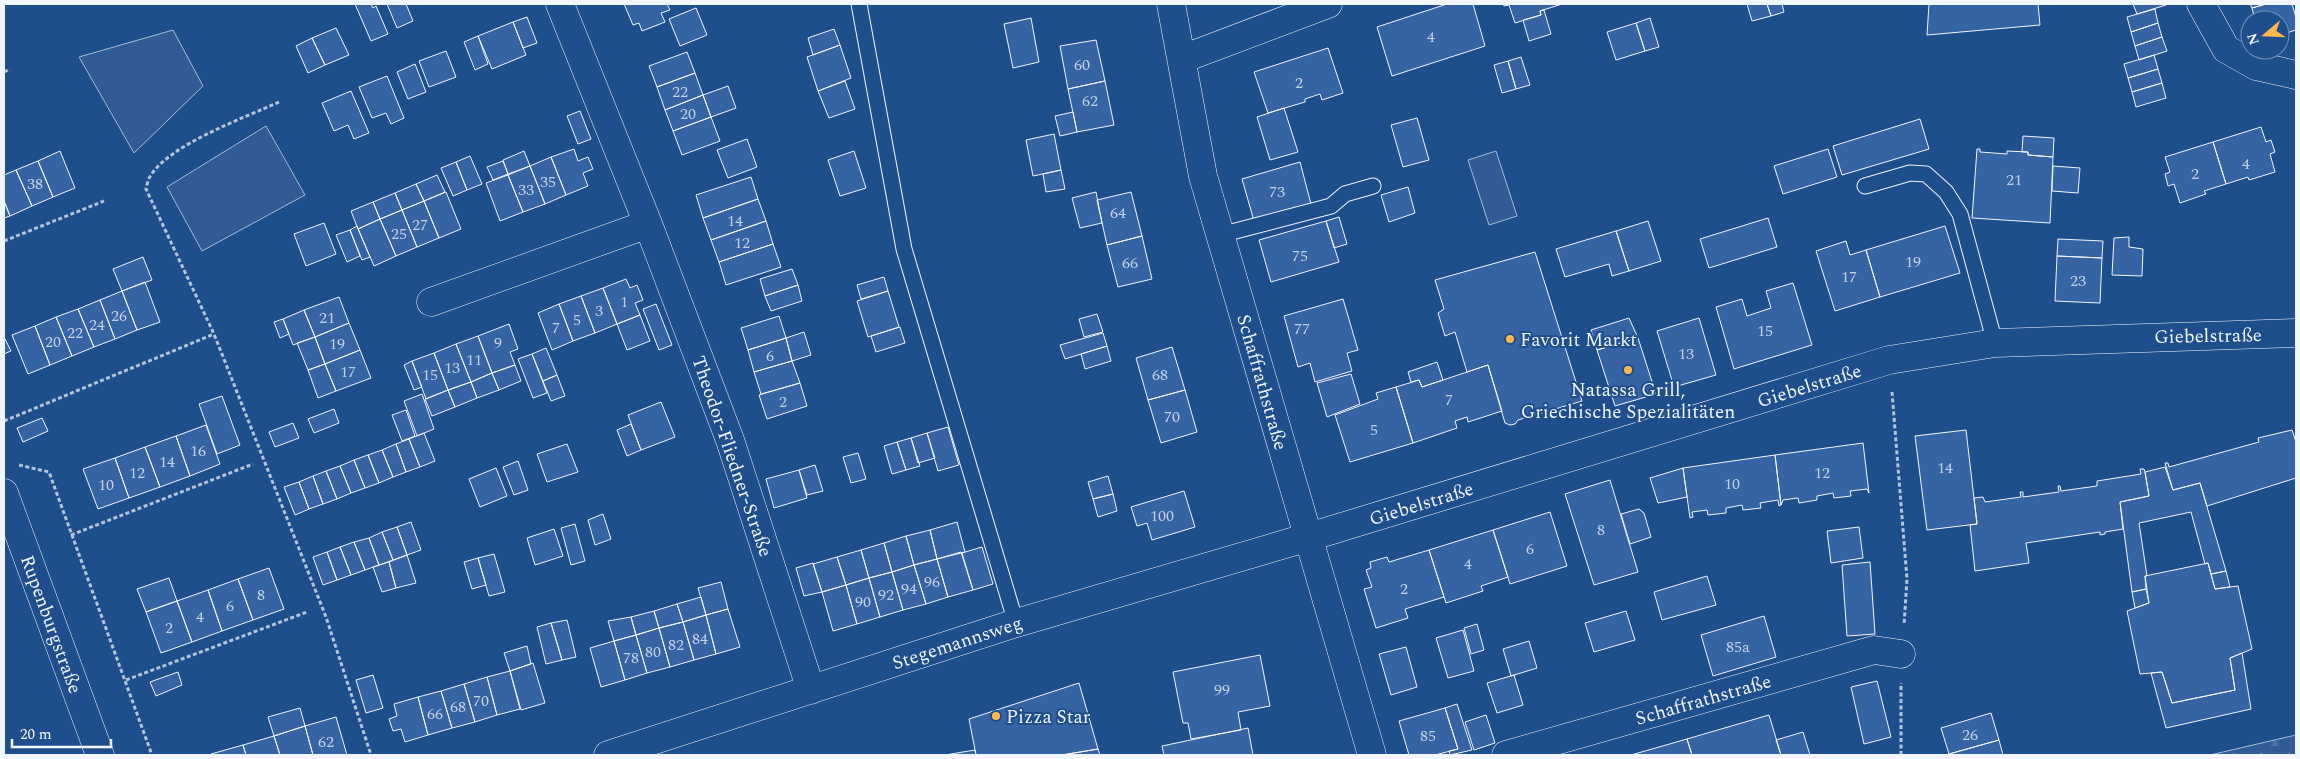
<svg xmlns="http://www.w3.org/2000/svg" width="2300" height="759" viewBox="0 0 2300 759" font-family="Spectral,serif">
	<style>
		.forest { fill: url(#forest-firs); stroke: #a8bbd7 }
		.built { fill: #305b95; stroke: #a8bbd7 }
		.building { fill: #3563a3; stroke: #f2f6ff }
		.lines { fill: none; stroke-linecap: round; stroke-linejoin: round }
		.service-casing { stroke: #f2f6ff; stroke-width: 17 }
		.minor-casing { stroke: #f2f6ff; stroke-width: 29 }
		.path { stroke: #b3c4dc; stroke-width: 3; stroke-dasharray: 4 2.5; stroke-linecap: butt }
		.service { stroke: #1f4e8c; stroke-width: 15 }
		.minor { stroke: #1f4e8c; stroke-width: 28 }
		.poi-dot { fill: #ffb74d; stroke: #1f4e8c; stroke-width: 2 }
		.labels { text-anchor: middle; stroke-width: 4; stroke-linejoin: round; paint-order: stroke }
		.number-label { font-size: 16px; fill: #c3d1e8 }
		.street-label { font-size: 19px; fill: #f2f6ff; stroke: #1f4e8c }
		.poi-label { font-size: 19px; fill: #f2f6ff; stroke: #1f4e8c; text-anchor: start }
	</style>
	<defs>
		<pattern id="forest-firs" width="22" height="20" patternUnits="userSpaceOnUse" patternTransform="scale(1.25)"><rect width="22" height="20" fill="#305b95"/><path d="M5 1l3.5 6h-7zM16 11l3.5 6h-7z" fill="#4e73a5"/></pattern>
	</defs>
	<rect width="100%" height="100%" fill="#1f4e8c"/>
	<path class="forest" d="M2296 735V755H2210Z"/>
	<path class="built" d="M173 30 203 86 134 153 79 57Z
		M266 126 305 195 202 251 167 187Z
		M1496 151 1517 216 1489 225 1468 160Z"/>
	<path class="building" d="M355 4H371L373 8 376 6 388 34 371 41Z
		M387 4H406L413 21 397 28Z
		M624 4H667L670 10 661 13 665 22 642 31 639 23 633 25Z
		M1447 4H1473L1485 46 1392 76 1377 27Z
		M1503 4H1562L1540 11 1541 15 1515 23 1509 5 1504 6Z
		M1747 4H1767L1771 16 1752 21Z
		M1767 4H1782L1784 12 1771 16Z
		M1929 4H2038L2040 25 1927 35Z
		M2133 4H2165L2166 5 2137 14Z
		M2250 4H2266L2252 8Z
		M2266 4H2292L2296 17V30L2280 35V20H2255L2252 8Z
		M696 8 707 35 680 46 669 19Z
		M2155 9 2158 23 2131 32 2127 17Z
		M1544 10 1551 34 1529 41 1523 20 1541 15 1540 11Z
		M527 17 537 43 523 48 513 22Z
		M1031 18 1039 62 1013 68 1004 24Z
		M1650 18 1659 47 1645 51 1636 23Z
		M513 22 526 55 492 69 478 36Z
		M1636 23 1645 51 1616 60 1607 32Z
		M2158 23 2162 37 2135 46 2131 32Z
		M336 28 349 55 325 65 312 38Z
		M834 29 840 45 813 55 808 38Z
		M478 36 488 64 475 70 464 42Z
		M2162 37 2167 51 2139 60 2135 46Z
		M312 38 325 65 308 73 296 46Z
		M1096 40 1105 81 1068 89 1060 46Z
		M840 45 851 78 818 91 807 57Z
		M1328 48 1343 93 1322 100 1320 94 1305 99V102L1268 113 1254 72Z
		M446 51 456 77 429 87 419 61Z
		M687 52 695 73 657 87 649 66Z
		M2154 55 2158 69 2128 78 2124 64Z
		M1521 57 1530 85 1516 89 1508 61Z
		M1508 61 1516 89 1502 93 1494 65Z
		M415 64 426 92 408 99 397 72Z
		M2158 69 2162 83 2132 92 2128 78Z
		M695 73 703 95 665 110 657 87Z
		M387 76 404 118 391 124 386 113 372 118 359 87Z
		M845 81 855 109 829 118 818 91Z
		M1105 81 1114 125 1077 132 1068 89Z
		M2162 83 2166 98 2136 107 2132 92Z
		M728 86 736 108 711 117 703 95Z
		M351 91 369 133 354 139 348 125 334 131 322 103Z
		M703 95 711 117 673 131 665 110Z
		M1284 108 1298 152 1270 160 1257 117Z
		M580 111 591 139 578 144 567 116Z
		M1073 112 1077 132 1060 136 1055 116Z
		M711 117 720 141 682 155 673 131Z
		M1417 118 1429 160 1403 167 1391 125Z
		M1920 119 1929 149 1842 175 1833 146Z
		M2261 127 2266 142 2271 140 2275 152 2270 154 2275 172 2249 180 2248 177 2226 184 2213 142Z
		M1054 134 1061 170 1033 176 1026 140Z
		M2023 136 2054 138 2053 157 2028 155V152H2022Z
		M747 139 757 167 728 178 717 150Z
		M2213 142 2226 184 2204 191 2206 194 2180 203 2174 184 2168 186 2165 174 2170 172 2165 157Z
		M574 149 578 161 588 157 593 169 583 173 588 186 566 195 551 157Z
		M1828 149 1837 177 1783 194 1774 166Z
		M1977 149H1980V152L2007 154V151L2028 152V155L2053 157 2050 223 1972 218Z
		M60 151 75 188 53 197 38 161Z
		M524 151 530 166 508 174 503 160Z
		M854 151 866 188 840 196 828 160Z
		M470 156 482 184 467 190 456 162Z
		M551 157 566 195 545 204 530 166Z
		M38 161 53 197 32 206 16 170Z
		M503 161 508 174 493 180 487 167Z
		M456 162 467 190 453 196 441 168Z
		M1300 162 1311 204 1254 221 1242 179Z
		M530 166 545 204 523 212 508 175Z
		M2053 166 2080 168 2078 193 2052 191Z
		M16 170 32 206 10 216 4 201V175Z
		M1061 170 1065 189 1046 192 1043 174Z
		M437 175 445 192 424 201 416 184Z
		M508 175 523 212 500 221 486 183Z
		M751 177 758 199 703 218 696 195Z
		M416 184 424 201 402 210 395 193Z
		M1408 187 1415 213 1389 222 1381 195Z
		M446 192 461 229 439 238 424 201Z
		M1096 192 1102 223 1080 228 1072 198Z
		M1131 192 1142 236 1107 245 1097 200Z
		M395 193 402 210 380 219 373 202Z
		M758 199 766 221 711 240 703 218Z
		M4 201 10 216 4 218Z
		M424 201 439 238 417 247 402 210Z
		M373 202 380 219 358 229 351 211Z
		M402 210 417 247 396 256 380 219Z
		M1339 217 1347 244 1334 248 1326 221Z
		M1768 218 1777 247 1709 268 1700 239Z
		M380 219 396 256 374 266 358 229Z
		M766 221 773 244 719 262 711 240Z
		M1326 221 1339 262 1271 282 1259 240Z
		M1648 221 1661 261 1629 271 1616 231Z
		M324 223 336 254 306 266 294 234Z
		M357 226 370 257 362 260 350 230Z
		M1945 226 1960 273 1880 297 1866 250Z
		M350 230 360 256 347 262 336 235Z
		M1616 231 1629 271 1612 276 1609 264 1565 277 1556 249Z
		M1142 236 1152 279 1118 287 1107 245Z
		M2129 237V247L2143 249 2142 276 2112 275 2114 238Z
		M2058 239 2103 241 2102 258 2057 256Z
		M1846 241 1850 255 1866 250 1880 297 1835 311 1816 251Z
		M773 244 781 267 726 285 719 262Z
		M1535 252 1582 401 1518 420 1515 424 1510 425 1505 423 1488 365 1467 372 1455 332 1445 336 1438 313 1444 309 1435 280Z
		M2057 256 2102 258 2100 303 2055 301Z
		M143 257 152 280 122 291 113 269Z
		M792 269 798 285 765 296 760 279Z
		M884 277 888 291 861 299 857 285Z
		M626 279 630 288 637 285 643 300 635 303 640 315 617 324 603 288Z
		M145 282 160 322 137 330 122 291Z
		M1793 283 1812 345 1734 369 1716 307 1742 299 1747 316 1771 308 1766 291Z
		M798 285 802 301 771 311 765 296Z
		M603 288 617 324 595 333 581 296Z
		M122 291 137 330 115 339 100 300Z
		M888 291 899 327 868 337 857 301Z
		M581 296 595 333 573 341 559 304Z
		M339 297 349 323 315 337 304 310Z
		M1343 299 1358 350 1347 353 1352 371 1315 382 1310 363 1298 367 1284 316Z
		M100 300 115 339 94 347 78 309Z
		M559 304 573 341 552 350 538 313Z
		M656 304 672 345 659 350 643 309Z
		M78 309 94 347 72 356 56 317Z
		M304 310 315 337 293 345 283 319Z
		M1097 314 1103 332 1084 337 1079 319Z
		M640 315 650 341 627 350 617 324Z
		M779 316 786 338 748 350 741 328Z
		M56 317 72 356 50 365 35 326Z
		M1629 318 1638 338 1597 350 1591 330Z
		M1699 318 1716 375 1674 387 1657 331Z
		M283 319 289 334 280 338 274 322Z
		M349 323 360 350 325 364 315 337Z
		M509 324 518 349 510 352 515 365 492 373 478 336Z
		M35 326 50 365 28 374 12 335Z
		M900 327 905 343 876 352 871 336Z
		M804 332 811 355 792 361 786 338Z
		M1103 333 1107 346 1065 359 1060 345Z
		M478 336 492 373 471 382 456 344Z
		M4 337 11 351 4 354Z
		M315 337 325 364 308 370 297 343Z
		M786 338 792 361 754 372 748 350Z
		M1638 338 1656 394 1615 406 1597 350Z
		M456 344 471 382 448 390 434 353Z
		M1107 346 1111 361 1085 369 1081 354Z
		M1172 347 1185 390 1148 400 1136 358Z
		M546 348 557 375 543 381 532 354Z
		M360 350 371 378 336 391 325 364Z
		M434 353 448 390 426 399 412 361Z
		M532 354 547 393 533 398 518 359Z
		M412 361 422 387 414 390 404 365Z
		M792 361 800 383 761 394 754 372Z
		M1437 362 1443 380 1422 387 1419 380 1411 382 1408 372Z
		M325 364 336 391 318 398 308 370Z
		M515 365 521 381 499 390 492 373Z
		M1488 365 1502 411 1468 422 1467 417 1455 421 1457 428 1413 443 1396 387 1419 380 1422 387Z
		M492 373 499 390 477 398 471 382Z
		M1351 374 1360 404 1327 417 1317 383Z
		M557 375 565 396 551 401 543 381Z
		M471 382 477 398 455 407 448 390Z
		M800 383 807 406 767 419 759 395Z
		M1396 387 1413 443 1350 462 1335 415 1378 399 1376 393Z
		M448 390 455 407 432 416 425 399Z
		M1185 390 1197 432 1161 443 1148 400Z
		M422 394 434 429 417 436 404 401Z
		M222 396 240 445 217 454 199 404Z
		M661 402 675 437 641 450 628 415Z
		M334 409 339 423 314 433 308 419Z
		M406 410 415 436 402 441 392 415Z
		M42 418 48 431 23 442 17 428Z
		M293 423 299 438 275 447 269 432Z
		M631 424 641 450 627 456 617 430Z
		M206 425 220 464 190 476 176 436Z
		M948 427 959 465 938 471 927 433Z
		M1966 430 1977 524 1927 530 1915 436Z
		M2292 430 2296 442V478L2207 506 2200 483 2173 490 2165 463H2168L2169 467 2259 442 2258 438Z
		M424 433 435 461 420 467 409 439Z
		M927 433 935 458 918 463 911 438Z
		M176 436 190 476 160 487 145 447Z
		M911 438 920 466 906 470 897 442Z
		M409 439 420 467 406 472 396 444Z
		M897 442 906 470 892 474 884 446Z
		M1863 443 1869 493 1867 489 1850 491 1851 496 1834 498 1833 493 1817 496V500L1799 503 1798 498 1783 500 1781 505 1775 455Z
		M396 444 406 472 393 477 382 450Z
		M567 444 578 472 547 482 537 454Z
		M145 447 160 487 129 498 115 458Z
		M382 450 393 477 379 483 368 455Z
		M858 453 866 479 851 483 843 457Z
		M368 455 379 483 365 488 354 460Z
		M1775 455 1781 505 1779 506 1778 500 1760 503 1761 508 1743 510 1742 505 1726 508V513L1708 515 1707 510 1692 512 1693 517 1690 518 1683 468Z
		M115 458 129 498 98 509 83 469Z
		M354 460 365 488 351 493 340 466Z
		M518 461 528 490 514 495 503 467Z
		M815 465 823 491 807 495 799 470Z
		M340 466 351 493 337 499 326 471Z
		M2165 467 2173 490 2200 483 2226 571 2211 574 2208 563 2205 564 2191 512 2139 523 2147 576H2145L2146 589 2132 592 2120 502 2149 496 2145 472Z
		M496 468 507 496 480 507 469 479Z
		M1683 468 1687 497 1658 503 1650 478Z
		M2140 469H2144L2145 472 2149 496 2120 502 2123 529 2105 532V534L2100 535V532L2026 543 2029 563 1975 571 1970 525 1977 524 1974 498 1983 497 1985 502 2021 497 2020 492H2023V497L2059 492 2058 486H2060L2061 491 2097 486V481L2141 474Z
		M799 470 807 498 774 508 766 479Z
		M326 471 337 499 323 504 313 476Z
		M313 476 323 504 309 509 299 482Z
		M1108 476 1113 494 1093 499 1088 482Z
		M1610 480 1638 572 1594 585 1565 494Z
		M299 482 309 509 295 515 284 487Z
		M1184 491 1195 527 1152 540 1147 523 1137 526 1131 507Z
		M1113 494 1117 511 1098 517 1093 499Z
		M1639 509 1644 513 1651 537 1630 544 1621 514Z
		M1550 512 1567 566 1510 584 1493 530Z
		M603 514 611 539 595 545 588 520Z
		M411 522 421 550 407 555 397 527Z
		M957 522 965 552 937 559 930 530Z
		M575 524 585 561 571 565 561 528Z
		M397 527 407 555 393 560 382 532Z
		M1859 527 1863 558 1831 563 1827 531Z
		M554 529 563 556 535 565 527 538Z
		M930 530 937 559 914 565 906 536Z
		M1493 530 1508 577 1481 586 1483 591 1446 603 1429 550Z
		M382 532 393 560 379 565 369 538Z
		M906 536 914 565 892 572 884 543Z
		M369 538 379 565 365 570 354 542Z
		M354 542 365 570 351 575 340 547Z
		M884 543 892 572 869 578 861 550Z
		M340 547 351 575 337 580 327 552Z
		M982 547 993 584 973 590 962 553Z
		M861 550 869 578 846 585 837 557Z
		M1429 550 1444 597 1405 609 1408 618 1376 628 1364 589 1372 587 1366 570 1371 568 1370 562 1387 557 1389 562Z
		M327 552 337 580 323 585 313 557Z
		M961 552 973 590 948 597 937 559Z
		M494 554 505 592 489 596 478 558Z
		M407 555 416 583 396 588 389 562Z
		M837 557 846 585 822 592 813 564Z
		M478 558 486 585 472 589 464 562Z
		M937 559 948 597 926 604 914 565Z
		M389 562 396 588 382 592 373 567Z
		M1870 562 1875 634 1847 636 1842 565Z
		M813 563 822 592 804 596 796 568Z
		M2208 563 2215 589 2238 586 2252 649 2230 658 2235 690 2172 703 2162 672 2140 674 2127 611 2149 603 2145 576Z
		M914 565 926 604 903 610 892 572Z
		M269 568 284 609 253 620 238 579Z
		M2226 571 2230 587 2215 589 2211 574Z
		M892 572 903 610 880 617 869 578Z
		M1707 576 1716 605 1662 620 1654 592Z
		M169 578 177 601 146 612 137 589Z
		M869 578 880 617 857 624 846 585Z
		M238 579 253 620 222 631 208 590Z
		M721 582 728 609 706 615 698 588Z
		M846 585 857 624 833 631 822 592Z
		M2146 589 2149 603 2135 608 2132 592Z
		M208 590 222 631 192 642 177 601Z
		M701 597 706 615 683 622 677 604Z
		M177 601 192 642 161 653 146 612Z
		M677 604 683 622 659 628 654 611Z
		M728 609 740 647 716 654 706 615Z
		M654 611 659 628 636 635 631 617Z
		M1626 611 1635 640 1594 652 1585 623Z
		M706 615 716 654 694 660 683 622Z
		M1764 616 1776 657 1713 676 1701 635Z
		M631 617 636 635 614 641 608 621Z
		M567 620 576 657 562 660 551 623Z
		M683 622 694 660 670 667 659 628Z
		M551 623 562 660 546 664 537 627Z
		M1477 624 1484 650 1471 654 1464 628Z
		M659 628 670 667 647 673 636 635Z
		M1463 630 1474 671 1448 678 1436 638Z
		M636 635 647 673 625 680 614 641Z
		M614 641 625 680 601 687 590 648Z
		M1529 641 1537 668 1511 676 1503 649Z
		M527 646 531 664 510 671 504 653Z
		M1406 647 1417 687 1391 695 1379 654Z
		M2242 653 2251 709 2166 728 2151 673 2162 672 2172 703 2235 690 2230 658Z
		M1260 655 1270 706 1238 712 1241 730 1191 739 1188 723H1183L1173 672Z
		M533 663 545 703 521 710 510 671Z
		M510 671 520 709 497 715 487 677Z
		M178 672 182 685 156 696 150 682Z
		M373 675 383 708 366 713 356 680Z
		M1514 675 1523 705 1497 713 1487 683Z
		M487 677 497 715 475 722 464 684Z
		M1877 681 1891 737 1864 744 1851 687Z
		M1079 683 1098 749 1062 755H976L969 719Z
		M464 684 475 722 452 728 441 691Z
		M441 691 452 728 428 735 418 697Z
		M418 697 428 735 405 742 401 729 393 731 389 719 397 716 394 704Z
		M1457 704 1472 750 1450 755 1449 751 1458 749 1445 708Z
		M300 708 305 726 274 736 268 717Z
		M1445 708 1458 749 1435 755H1409L1399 721Z
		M1991 713 1999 740 1949 754 1941 728Z
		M1486 715 1495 743 1474 750 1465 722Z
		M1769 715 1781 755H1692L1687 739Z
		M336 717 347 755H313L305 726Z
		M305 726 313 755H280L274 736Z
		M1248 728 1253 755H1164L1162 746Z
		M1803 732 1810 755H1781L1776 740Z
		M274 736 280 755H246L243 745Z
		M1687 739 1692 755H1631Z
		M1999 740 2003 755H1949V754Z
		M243 745 246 755H211V754Z
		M1098 749 1100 755H1062Z
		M975 750 976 755H945Z"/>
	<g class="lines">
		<g class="service-casing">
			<path id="service" d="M859 4 904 249 1016 623
				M1865 186 1910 173 1926 174 1946 192 1960 214 1995 343
				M1220 235 1331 206 1345 194 1373 186"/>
		</g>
		<g class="minor-casing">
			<path id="minor" d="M560 4 648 224 730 440 811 690
				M1171 4 1203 176 1372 755
				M2201 4 2226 49 2256 66 2296 75
				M1182 59 1328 4
				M431 302 648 224
				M4 493 100 755
				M608 755 1016 623 1309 537 1889 360 1995 343 2296 333
				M1506 755 1874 650 1901 654"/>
		</g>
		<path class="path" d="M4 72 10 69
			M279 102C244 118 171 144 151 175 148 179 147 185 146 189L214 334 326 617 371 755
			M4 241 104 201
			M1892 392 1907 579 1904 625
			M4 421 214 334
			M19 465 49 472 152 755
			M71 535 253 464
			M126 680 307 612
			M1901 755V683"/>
		<use href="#service" class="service"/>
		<use href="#minor" class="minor"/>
	</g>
	<g class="poi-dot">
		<circle cx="1510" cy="339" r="5"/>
		<circle cx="1628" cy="370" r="5"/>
		<circle cx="996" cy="716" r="5"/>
	</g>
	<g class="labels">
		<g class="number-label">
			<text x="1431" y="42">4</text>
			<text x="1082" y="70">60</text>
			<text x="1299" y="88">2</text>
			<text x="680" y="97">22</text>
			<text x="1090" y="106">62</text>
			<text x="688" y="119">20</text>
			<text x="2246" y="169">4</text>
			<text x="2195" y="179">2</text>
			<text x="2014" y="185">21</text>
			<text x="548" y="187">35</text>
			<text x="35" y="189">38</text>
			<text x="526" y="195">33</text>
			<text x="1277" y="197">73</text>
			<text x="1118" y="218">64</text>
			<text x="735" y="226">14</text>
			<text x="420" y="230">27</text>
			<text x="399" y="239">25</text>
			<text x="742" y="248">12</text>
			<text x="1300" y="261">75</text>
			<text x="1913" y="267">19</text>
			<text x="1130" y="268">66</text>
			<text x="1849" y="282">17</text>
			<text x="2078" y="286">23</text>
			<text x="624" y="307">1</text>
			<text x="599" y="316">3</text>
			<text x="119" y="321">26</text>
			<text x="327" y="323">21</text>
			<text x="577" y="325">5</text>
			<text x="97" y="330">24</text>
			<text x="556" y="333">7</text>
			<text x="1302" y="334">77</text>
			<text x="1765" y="336">15</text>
			<text x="75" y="338">22</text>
			<text x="53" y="347">20</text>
			<text x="498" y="348">9</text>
			<text x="337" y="349">19</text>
			<text x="1686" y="359">13</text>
			<text x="770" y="361">6</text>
			<text x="474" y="365">11</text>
			<text x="452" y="373">13</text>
			<text x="348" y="377">17</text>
			<text x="430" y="380">15</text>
			<text x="1160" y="380">68</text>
			<text x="1449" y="405">7</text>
			<text x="783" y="407">2</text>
			<text x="1172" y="422">70</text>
			<text x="1374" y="435">5</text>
			<text x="198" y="456">16</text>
			<text x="167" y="467">14</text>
			<text x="1945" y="473">14</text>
			<text x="137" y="478">12</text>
			<text x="1822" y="478">12</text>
			<text x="1732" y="489">10</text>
			<text x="106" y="490">10</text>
			<text x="1162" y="521">100</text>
			<text x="1601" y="535">8</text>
			<text x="1530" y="554">6</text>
			<text x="1468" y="569">4</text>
			<text x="932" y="587">96</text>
			<text x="909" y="594">94</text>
			<text x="1404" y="594">2</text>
			<text x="261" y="600">8</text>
			<text x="886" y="600">92</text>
			<text x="863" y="607">90</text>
			<text x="230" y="611">6</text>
			<text x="200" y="622">4</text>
			<text x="169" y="633">2</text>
			<text x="700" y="644">84</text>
			<text x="676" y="650">82</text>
			<text x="1738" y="652">85a</text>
			<text x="653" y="657">80</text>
			<text x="631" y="663">78</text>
			<text x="1222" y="695">99</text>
			<text x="481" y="706">70</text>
			<text x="458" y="712">68</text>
			<text x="435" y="719">66</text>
			<text x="1970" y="740">26</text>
			<text x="1428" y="741">85</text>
			<text x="326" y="747">62</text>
		</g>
		<g class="street-label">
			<text transform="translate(2208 335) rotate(-1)" y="7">Giebelstraße</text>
			<text transform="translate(1263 382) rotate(74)" y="7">Schaffrathstraße</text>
			<text transform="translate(1809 385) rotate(-17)" y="7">Giebelstraße</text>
			<text transform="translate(733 456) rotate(71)" y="7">Theodor-Fliedner-Straße</text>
			<text transform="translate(1421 503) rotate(-17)" y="7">Giebelstraße</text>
			<text transform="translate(52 624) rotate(70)" y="7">Rupenburgstraße</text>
			<text transform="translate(957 642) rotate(-18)" y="7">Stegemannsweg</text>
			<text transform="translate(1703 699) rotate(-16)" y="7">Schaffrathstraße</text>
		</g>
		<g class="poi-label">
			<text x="1520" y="346">Favorit Markt</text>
			<text x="1628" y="396" text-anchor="middle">Natassa Grill,<tspan x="1628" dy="22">Griechische Spezialitäten</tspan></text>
			<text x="1006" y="723">Pizza Star</text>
		</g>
	</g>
	<rect width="2300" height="759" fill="none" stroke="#f2f6ff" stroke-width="10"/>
	<g transform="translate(2265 35) rotate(251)"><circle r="24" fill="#1f4e8c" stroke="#7391ba"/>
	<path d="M0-4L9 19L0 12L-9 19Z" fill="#ffb74d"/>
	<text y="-8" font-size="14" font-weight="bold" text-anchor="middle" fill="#f2f6ff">N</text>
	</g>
	<path d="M12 739v8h99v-8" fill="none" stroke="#f2f6ff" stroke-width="2.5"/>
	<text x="20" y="739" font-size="15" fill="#f2f6ff" stroke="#1f4e8c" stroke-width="4" paint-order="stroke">20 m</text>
</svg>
